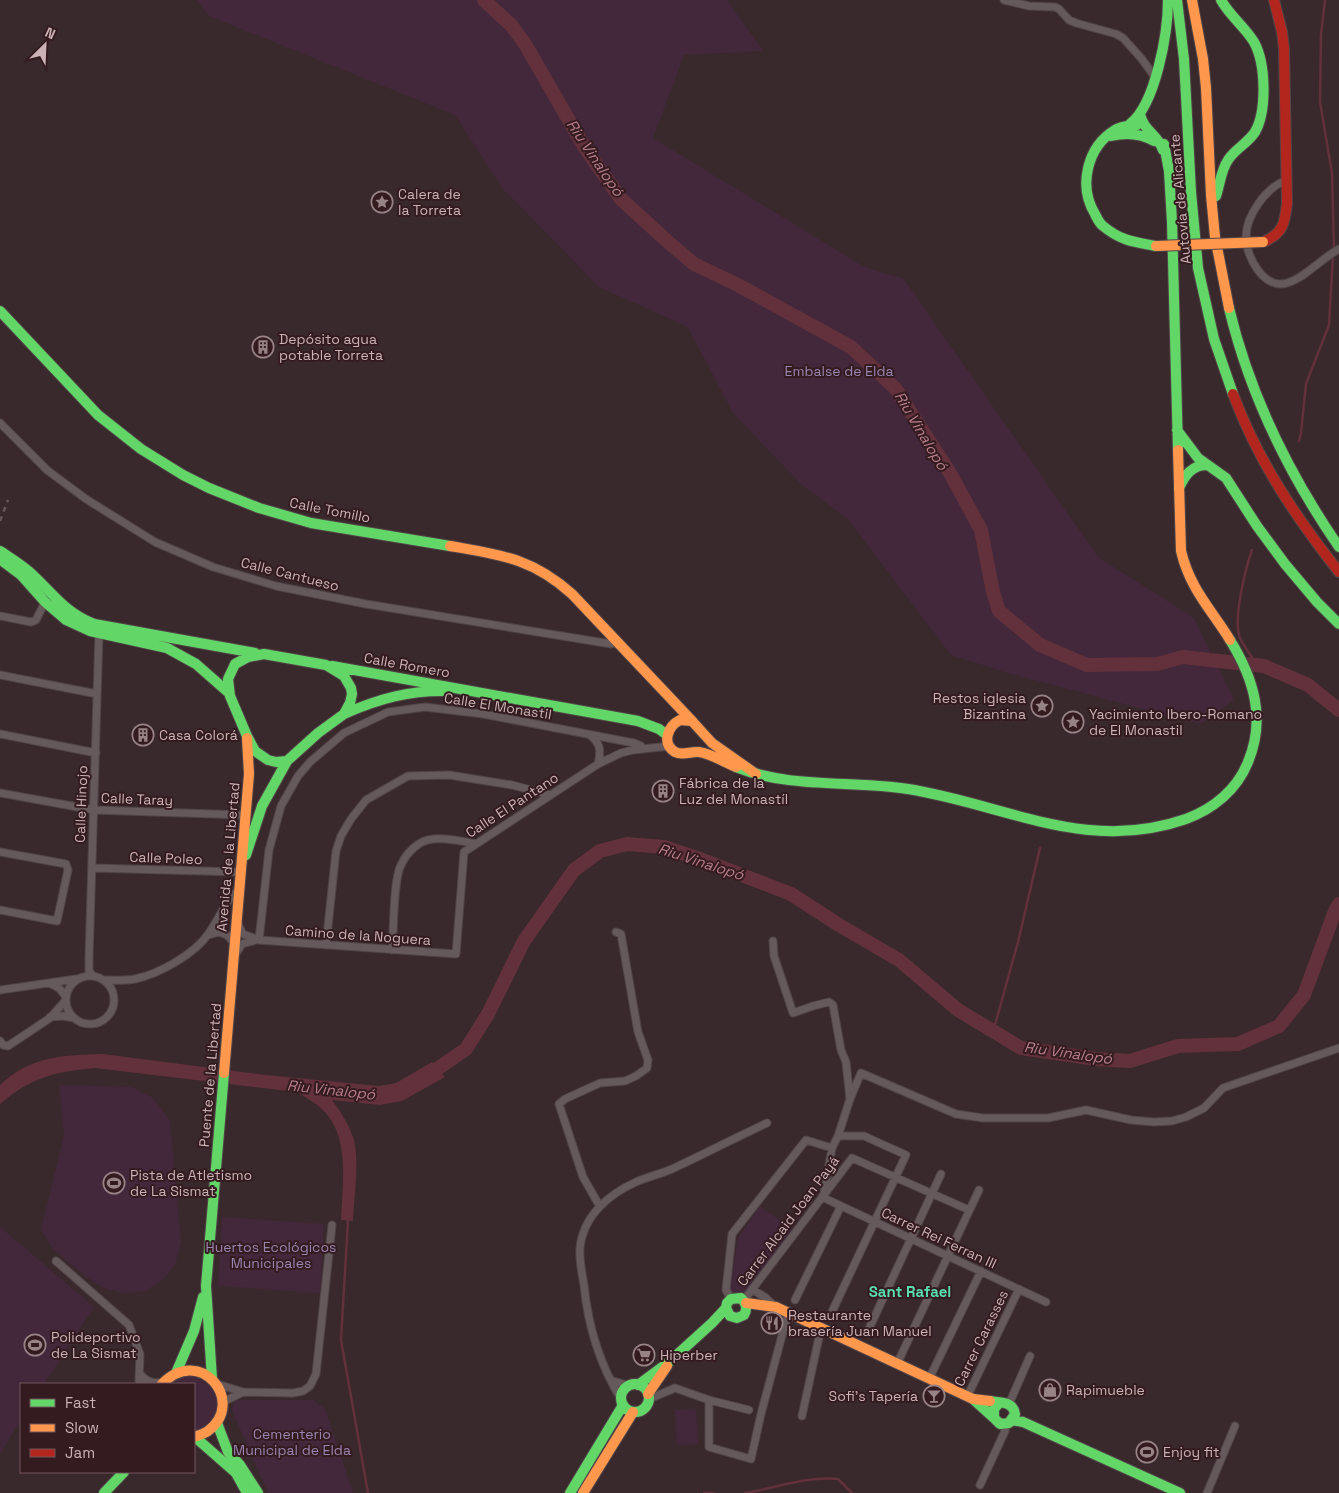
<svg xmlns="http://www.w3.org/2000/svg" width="1339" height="1493" viewBox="0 0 1339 1493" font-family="'Space Grotesk',sans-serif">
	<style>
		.green { fill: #43283b }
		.water { fill: #62313b }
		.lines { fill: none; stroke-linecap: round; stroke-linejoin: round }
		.stream { stroke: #62313b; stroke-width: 2.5 }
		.river { stroke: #62313b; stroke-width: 14 }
		.street-casing { stroke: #514548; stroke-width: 9 }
		.fast-casing { stroke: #514548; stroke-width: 12 }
		.slow-casing { stroke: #514548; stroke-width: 12 }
		.jam-casing { stroke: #514548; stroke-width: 12 }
		.street { stroke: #66595b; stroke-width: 7 }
		.fast { stroke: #63d668; stroke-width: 10 }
		.slow { stroke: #ff974d; stroke-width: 10 }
		.jam { stroke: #b3261e; stroke-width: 10 }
		.rail { stroke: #64585a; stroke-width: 2.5; stroke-dasharray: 5 5; stroke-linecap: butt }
		.slow-bridge-casing { stroke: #514548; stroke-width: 12; stroke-linecap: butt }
		.slow-bridge { stroke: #ff974d; stroke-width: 10 }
		.labels { text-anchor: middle; stroke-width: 4; stroke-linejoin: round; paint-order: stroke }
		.poi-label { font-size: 14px; fill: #cab2b6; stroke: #341b20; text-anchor: start }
		.street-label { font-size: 14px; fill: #cab2b6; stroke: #341b20 }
		.park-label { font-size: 14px; fill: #9985b1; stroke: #341b20 }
		.water-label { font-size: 15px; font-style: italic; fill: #b87f8b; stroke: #341b20 }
		.neighbourhood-label { font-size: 15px; font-weight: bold; fill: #59deb1; stroke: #341b20 }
	</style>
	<rect width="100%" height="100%" fill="#39292c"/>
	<path class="green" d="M197 0H727L763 51 684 55 653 138 866 268 903 278 1098 557 1194 618 1234 700 1200 724 1011 674 951 655 848 519 801 484 733 413 688 327 599 287 503 189 455 115 209 16Z
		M59 1085 132 1087 153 1098 170 1121 181 1242 175 1265 163 1279 145 1291 123 1293 104 1288 88 1278 54 1250 41 1230 64 1136Z
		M760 1206 792 1229 743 1295 736 1292 732 1294 730 1288 738 1238Z
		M222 1217 324 1224 320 1293 218 1286Z
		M0 1227 94 1307 44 1384H21V1420L0 1453Z
		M190 1375C225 1382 227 1420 194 1431V1384H170L181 1377Z
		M235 1400H313L325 1409 353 1493H268L232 1410Z
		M696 1409 698 1444 677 1445 675 1410Z"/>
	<path class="water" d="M103 1054 266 1075 379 1086 396 1083 432 1062 445 1077 402 1101 380 1105 332 1100C340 1111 348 1123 353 1137 360 1157 354 1199 353 1221L341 1220C342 1185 351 1138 323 1110 316 1103 306 1098 297 1092L95 1068C54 1072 32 1077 0 1104V1085C30 1056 64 1055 103 1054Z"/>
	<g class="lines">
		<path class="stream" d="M1325 0 1321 34 1320 102 1332 173 1334 250
			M1299 441 1301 433 1306 384 1329 325 1333 255
			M1252 550C1245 570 1234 616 1239 635 1241 644 1253 658 1258 666
			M1335 911 1339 910
			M993 1032 1018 942 1040 848
			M348 1220 341 1340 368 1493
			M704 1493H714
			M745 1493C776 1488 806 1476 838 1479L852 1493"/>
		<path class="river" d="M484 0 512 26 525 44 585 148 621 199 667 241 694 264 736 284 851 347 895 388 950 473 981 530 993 592 999 611 1040 645 1087 665 1157 664 1183 657 1264 666 1308 685 1339 710
			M424 1078 466 1049 488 1014 524 941 574 870 600 851 627 844 664 847 700 859 791 894 839 925 899 960 958 1010 1021 1048 1096 1059 1130 1061 1178 1046 1238 1044 1279 1026 1304 995 1335 911 1339 904"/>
		<g class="street-casing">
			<path id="street" d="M1004 0 1029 6 1055 7 1059 9 1069 20 1076 23 1116 34 1123 38 1141 58 1155 77
				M1287 180C1266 187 1246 216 1246 237 1246 257 1264 290 1287 283 1305 278 1322 258 1339 249
				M0 423 47 470 86 499 155 542 213 567 276 586 366 604 611 644 617 642
				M0 616 31 622 36 620 45 602
				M0 675 97 694
				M0 734 96 753
				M591 736C601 744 601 752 598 764
				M0 793 94 810 244 815
				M0 852 66 864 68 870 57 921 0 910
				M92 868 240 872
				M237 922 243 934 259 940 456 954 464 852 598 764 621 753 633 750 670 746
				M208 935 219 932 227 935 234 943
				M259 940 269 850 281 806 298 776 310 762 344 733 388 712 425 707 483 714 634 743 641 746 643 749
				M773 941 774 956 793 1013 813 1006 829 1002 833 1005 841 1050 846 1062 850 1099
				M326 945 336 851 341 836 351 819 366 800 408 776 449 775 512 785 550 795
				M392 950C394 930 393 880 401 865 407 852 419 840 433 839 447 838 462 841 476 844
				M235 955 242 944 256 940
				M66 1000a24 24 0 1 1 48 0a24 24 0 1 1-48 0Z
				M93 976 89 971V958L99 633
				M104 980C114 980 125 981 135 979 159 974 195 954 209 933 219 919 226 899 240 889
				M49 983 59 988 66 997
				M0 990 76 979
				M50 1017 63 1016 74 1018
				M0 1041 3 1045 8 1046 50 1018 65 1001
				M824 1194 832 1148 838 1136 850 1099 861 1073 956 1114 983 1118H1048L1086 1110 1131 1120 1154 1122 1172 1121 1186 1117 1204 1108 1223 1088 1339 1048
				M822 1197 1046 1302
				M599 1205 583 1177 559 1104 565 1099 600 1083 625 1081 636 1076 647 1068 648 1060 638 1032 621 934 616 932
				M56 1261 129 1325 140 1354 139 1381 141 1384
				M752 1289 766 1298 775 1307
				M731 1299 726 1290 732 1234 806 1140 832 1148
				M744 1300 852 1158 969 1210
				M795 1300 841 1206
				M830 1316 906 1155 864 1136H838
				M867 1333 941 1174
				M897 1364 979 1190
				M140 1374C147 1382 153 1384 164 1382
				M929 1379 981 1271
				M613 1381 630 1386
				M217 1384 243 1392 293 1393 303 1391 310 1386 316 1374 332 1225
				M967 1397 1019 1289
				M621 1399C600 1365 588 1326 584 1285 582 1273 579 1260 580 1248 583 1216 609 1194 636 1182 647 1177 660 1174 672 1169 704 1154 735 1138 767 1123
				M649 1399 675 1388 709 1400 749 1410
				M709 1400V1447L751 1459 761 1414 788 1313
				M223 1402 243 1392
				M1009 1404 1030 1356
				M802 1416 821 1328
				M980 1485 1005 1431 1006 1424
				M1207 1493 1235 1426"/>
		</g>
		<g class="fast-casing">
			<path id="fast" d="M1177 0 1184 59 1191 192 1198 268 1214 339 1233 394
				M1140 114C1144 132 1157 133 1163 150
				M1130 124C1156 104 1168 32 1168 0
				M1137 125C1130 126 1121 126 1115 130 1087 147 1078 186 1095 214 1097 218 1099 223 1103 226 1121 241 1134 242 1156 246
				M1111 136C1127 132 1140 133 1154 141
				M1164 144 1169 171 1172 222 1178 450
				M1216 196C1220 184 1221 170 1228 160 1235 149 1248 143 1255 132 1267 111 1266 64 1254 42 1245 27 1230 16 1221 0
				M1229 308C1250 396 1288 473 1339 547
				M0 311 98 415 141 449 183 475 209 488 259 508 311 523 450 546
				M1177 430 1198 458 1226 478 1257 526 1285 564 1317 602 1339 624
				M1179 488C1185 475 1192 465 1207 465
				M0 551C12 559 24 566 34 576 55 596 66 613 94 624L255 653
				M1 560 21 575 45 602 66 620 90 631 167 648 196 664 229 693
				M332 666 638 721 659 729 667 735
				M344 714C378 699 410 690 447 691
				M736 767C790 789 852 780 908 789 1004 804 1086 854 1186 819 1213 809 1237 790 1248 762 1266 719 1254 679 1230 640
				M246 855 262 806 287 761 318 733 344 714 350 703 352 694 351 688 344 676 326 665 264 654 248 657 235 664 228 679 230 696 247 736 255 751 268 760 276 762 287 761
				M176 1373 194 1331 203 1297
				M212 1379 206 1286 224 1073
				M621 1398a14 14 0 1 1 28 0a14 14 0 1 1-28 0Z
				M638 1385 669 1362 712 1323 726 1308 727 1303 731 1299 741 1298C746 1303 748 1308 744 1315L737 1318 730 1316 726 1308
				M973 1399 994 1418
				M990 1401C1001 1403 1013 1401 1015 1414L1009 1423 1000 1424 994 1418V1409L999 1403
				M1012 1420 1023 1422 1180 1493
				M217 1423 228 1452 240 1465 258 1493
				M195 1437 236 1473 247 1493
				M104 1493 124 1472
				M570 1493 623 1405"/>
		</g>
		<g class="slow-casing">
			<path id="slow" d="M1192 0 1203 59 1206 88 1211 195 1215 237 1229 308
				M1178 450 1181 551C1190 589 1211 609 1230 640
				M450 546C501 555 532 558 572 594L693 722
				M736 767C724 762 712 754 699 752 691 751 683 756 675 752 661 743 668 726 680 720L692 721 712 743 756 774
				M224 1073 249 774 247 738
				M746 1303 776 1307 973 1399 990 1401
				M162 1384C200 1344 247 1402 208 1431 204 1434 199 1435 194 1437
				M648 1394 667 1366
				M583 1493 633 1412"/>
		</g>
		<g class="jam-casing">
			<path id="jam" d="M1263 242C1283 234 1285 223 1287 203L1284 48 1282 32 1274 0
				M1233 394C1258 461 1295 516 1339 572"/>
		</g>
		<use href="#street" class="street"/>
		<use href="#fast" class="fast"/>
		<use href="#slow" class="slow"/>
		<use href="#jam" class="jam"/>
		<path class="rail" d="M0 521 8 500"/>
		<g class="slow-bridge-casing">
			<path id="slow-bridge" d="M1156 246 1263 242"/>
		</g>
		<use href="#slow-bridge" class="slow-bridge"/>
	</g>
	<defs>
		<g id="sight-ring" transform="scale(1.125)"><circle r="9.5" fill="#341b20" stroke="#978286" stroke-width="1.5"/><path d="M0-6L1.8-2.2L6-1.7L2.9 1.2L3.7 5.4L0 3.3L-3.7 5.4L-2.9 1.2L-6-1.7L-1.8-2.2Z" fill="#978286"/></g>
		<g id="building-ring" transform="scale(1.125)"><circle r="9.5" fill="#341b20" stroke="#978286" stroke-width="1.5"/><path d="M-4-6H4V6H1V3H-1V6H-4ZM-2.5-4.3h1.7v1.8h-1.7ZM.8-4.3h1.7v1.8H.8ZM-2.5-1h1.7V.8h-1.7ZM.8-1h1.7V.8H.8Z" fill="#978286"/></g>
		<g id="stadium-ring" transform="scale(1.125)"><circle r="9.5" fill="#341b20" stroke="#978286" stroke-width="1.5"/><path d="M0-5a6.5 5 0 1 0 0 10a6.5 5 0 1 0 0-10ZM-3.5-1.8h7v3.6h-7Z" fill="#978286"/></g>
		<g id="restaurant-ring" transform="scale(1.125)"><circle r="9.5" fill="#341b20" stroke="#978286" stroke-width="1.5"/><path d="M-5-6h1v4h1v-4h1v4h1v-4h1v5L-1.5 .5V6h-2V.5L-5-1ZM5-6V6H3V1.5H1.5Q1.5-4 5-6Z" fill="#978286"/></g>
		<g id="supermarket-ring" transform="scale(1.125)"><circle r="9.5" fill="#341b20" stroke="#978286" stroke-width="1.5"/><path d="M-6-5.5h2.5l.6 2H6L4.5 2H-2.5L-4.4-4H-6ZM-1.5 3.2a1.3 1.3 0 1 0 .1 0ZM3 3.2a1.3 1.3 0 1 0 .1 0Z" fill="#978286"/></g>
		<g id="shop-ring" transform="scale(1.125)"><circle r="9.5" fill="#341b20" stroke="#978286" stroke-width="1.5"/><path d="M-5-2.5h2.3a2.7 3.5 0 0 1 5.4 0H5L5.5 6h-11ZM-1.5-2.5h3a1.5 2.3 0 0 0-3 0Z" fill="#978286"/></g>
		<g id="bar-ring" transform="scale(1.125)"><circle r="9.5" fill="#341b20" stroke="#978286" stroke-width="1.5"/><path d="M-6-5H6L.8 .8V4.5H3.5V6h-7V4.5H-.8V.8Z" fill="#978286"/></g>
	</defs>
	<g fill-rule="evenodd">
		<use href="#sight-ring" x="382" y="202"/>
		<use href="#building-ring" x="263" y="347"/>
		<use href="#sight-ring" x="1042" y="706"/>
		<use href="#sight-ring" x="1073" y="722"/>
		<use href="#building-ring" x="143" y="735"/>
		<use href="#building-ring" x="663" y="791"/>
		<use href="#stadium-ring" x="114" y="1183"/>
		<use href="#restaurant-ring" x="772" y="1323"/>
		<use href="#stadium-ring" x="35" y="1345"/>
		<use href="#supermarket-ring" x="644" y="1355"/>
		<use href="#shop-ring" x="1050" y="1390"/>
		<use href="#bar-ring" x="934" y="1396"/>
		<use href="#stadium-ring" x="1147" y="1452"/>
	</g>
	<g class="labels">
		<g class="poi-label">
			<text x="398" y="199">Calera de<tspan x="398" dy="16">la Torreta</tspan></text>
			<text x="279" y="344">Depósito agua<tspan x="279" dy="16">potable Torreta</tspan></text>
			<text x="1026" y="703" text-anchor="end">Restos iglesia<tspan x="1026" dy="16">Bizantina</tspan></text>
			<text x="1089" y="719">Yacimiento Ibero-Romano<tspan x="1089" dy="16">de El Monastil</tspan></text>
			<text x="159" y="740">Casa Colorá</text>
			<text x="679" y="788">Fábrica de la<tspan x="679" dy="16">Luz del Monastíl</tspan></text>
			<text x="130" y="1180">Pista de Atletismo<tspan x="130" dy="16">de La Sismat</tspan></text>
			<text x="788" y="1320">Restaurante<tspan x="788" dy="16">brasería Juan Manuel</tspan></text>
			<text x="51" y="1342">Polideportivo<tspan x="51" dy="16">de La Sismat</tspan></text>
			<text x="660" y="1360">Hiperber</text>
			<text x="1066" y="1395">Rapimueble</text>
			<text x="918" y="1401" text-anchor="end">Sofi's Tapería</text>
			<text x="1163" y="1457">Enjoy fit</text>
		</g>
		<g class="street-label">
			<text transform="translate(1180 199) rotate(-95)" y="5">Autovía de Alicante</text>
			<text transform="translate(330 510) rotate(11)" y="5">Calle Tomillo</text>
			<text transform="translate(290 574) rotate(14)" y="5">Calle Cantueso</text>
			<text transform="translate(407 665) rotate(10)" y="5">Calle Romero</text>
			<text transform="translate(498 706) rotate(9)" y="5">Calle El Monastil</text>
			<text transform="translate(137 799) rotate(2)" y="5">Calle Taray</text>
			<text transform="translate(81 804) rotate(-88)" y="5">Calle Hinojo</text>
			<text transform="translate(512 805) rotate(-33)" y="5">Calle El Pantano</text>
			<text transform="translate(228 857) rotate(-85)" y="5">Avenida de la Libertad</text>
			<text transform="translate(166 858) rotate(2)" y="5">Calle Poleo</text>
			<text transform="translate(358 935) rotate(4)" y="5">Camino de la Noguera</text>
			<text transform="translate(210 1075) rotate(-85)" y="5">Puente de la Libertad</text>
			<text transform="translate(788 1221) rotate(-53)" y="5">Carrer Alcaid Joan Payá</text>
			<text transform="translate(939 1238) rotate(25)" y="5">Carrer Rei Ferran III</text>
			<text transform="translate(981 1338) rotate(-64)" y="5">Carrer Carasses</text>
		</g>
		<g class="park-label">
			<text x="839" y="376">Embalse de Elda</text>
			<text x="271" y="1252">Huertos Ecológicos<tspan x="271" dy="16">Municipales</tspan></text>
			<text x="292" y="1439">Cementerio<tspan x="292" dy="16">Municipal de Elda</tspan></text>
		</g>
		<g class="water-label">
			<text transform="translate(595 158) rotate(56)" y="5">Riu Vinalopó</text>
			<text transform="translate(921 431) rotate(59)" y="5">Riu Vinalopó</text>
			<text transform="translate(701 862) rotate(18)" y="5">Riu Vinalopó</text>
			<text transform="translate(1068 1053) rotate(8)" y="5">Riu Vinalopó</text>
			<text transform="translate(331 1090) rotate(6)" y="5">Riu Vinalopó</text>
		</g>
		<g class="neighbourhood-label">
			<text x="910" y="1297">Sant Rafael</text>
		</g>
	</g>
	<rect x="20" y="1383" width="175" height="90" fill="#341b20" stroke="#70575c"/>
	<rect x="30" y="1399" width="25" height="8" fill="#63d668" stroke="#70575c"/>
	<text x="65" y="1408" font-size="15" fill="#cab2b6">Fast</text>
	<rect x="30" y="1424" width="25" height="8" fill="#ff974d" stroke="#70575c"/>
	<text x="65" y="1433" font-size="15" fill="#cab2b6">Slow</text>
	<rect x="30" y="1449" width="25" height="8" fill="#b3261e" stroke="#70575c"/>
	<text x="65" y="1458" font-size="15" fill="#cab2b6">Jam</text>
	<g transform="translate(45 45) rotate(24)" stroke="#341b20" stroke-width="4" paint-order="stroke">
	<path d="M0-4L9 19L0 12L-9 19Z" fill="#cab2b6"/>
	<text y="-8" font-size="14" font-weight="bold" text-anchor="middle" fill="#cab2b6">N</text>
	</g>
</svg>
